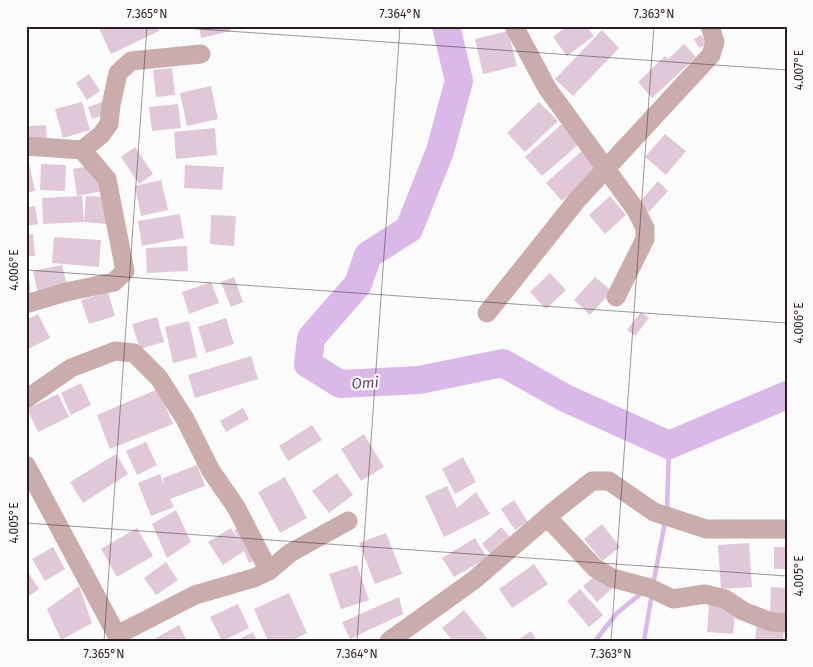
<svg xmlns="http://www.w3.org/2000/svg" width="813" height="667" viewBox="0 0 813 667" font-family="'Fira Sans',sans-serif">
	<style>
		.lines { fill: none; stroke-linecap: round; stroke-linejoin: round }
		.stream { stroke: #dab8e7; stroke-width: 4.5 }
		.river { stroke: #dab8e7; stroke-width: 28 }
		.building { fill: #e1c8d9 }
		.minor { stroke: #c9acab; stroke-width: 19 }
		.ticks { fill: none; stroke: #281d20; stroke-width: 1; stroke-opacity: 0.45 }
		.labels { text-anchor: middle; stroke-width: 4.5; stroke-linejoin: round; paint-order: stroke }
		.water-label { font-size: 15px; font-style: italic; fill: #6a3f7a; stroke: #fbfbfb }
		.neatline { fill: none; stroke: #281d20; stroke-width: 2 }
		.ticks-label { font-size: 12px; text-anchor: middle; fill: #281d20 }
	</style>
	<rect width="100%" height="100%" fill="#fbfbfb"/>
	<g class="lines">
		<path class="stream" d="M667 511 669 445
			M653 585 665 522
			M595 641 617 613 643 592
			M644 641 652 593"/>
		<path class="river" d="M446 26 459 81 440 151 409 229 368 255 358 284 311 338 308 364 340 384 419 380 503 363 565 398 669 445 787 395"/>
	</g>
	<path class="building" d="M98 26H156L159 31 111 54Z
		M199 26H230L231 31 201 38Z
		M567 26H586L594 36 567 56 553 37Z
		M602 30 619 48 573 96 555 79Z
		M508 31 517 66 483 74 475 39Z
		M701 35 707 44 699 48 694 39Z
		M684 44 696 57 652 98 638 82 665 56 668 59Z
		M172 68 175 95 156 97 153 70Z
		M89 74 100 91 87 100 76 83Z
		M211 86 218 119 187 126 180 93Z
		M108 100 112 112 92 119 88 107Z
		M82 102 90 130 63 138 55 109Z
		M539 102 558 121 525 152 507 133Z
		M178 104 181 128 152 131 149 107Z
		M562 124 579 144 542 176 525 157Z
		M46 125 47 140 29 141 28 126Z
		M215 128 217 155 176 159 174 132Z
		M665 134 686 151 666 175 645 157Z
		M135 147 153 174 139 184 121 157Z
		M585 148 601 167 562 201 546 183Z
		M26 163H29L35 191 26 193Z
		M41 164 66 165 65 191 40 190Z
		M98 164 103 191 77 196 73 169Z
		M185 165 224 167 222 190 184 188Z
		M161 180 168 210 141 216 135 186Z
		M658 181 668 191 649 212 639 203Z
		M82 196 84 222 86 196 109 197 106 224 84 222 43 224 42 198Z
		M610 196 626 215 605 234 589 215Z
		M35 206 38 224 26 226V208Z
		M180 214 184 238 142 246 138 221Z
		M211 215 236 216 234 246 210 244Z
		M33 234 35 256H26V235Z
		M54 237 101 240 99 267 52 263Z
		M187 246 188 271 147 273 146 248Z
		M62 265 68 289 38 295 33 271Z
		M26 266H28L31 296 26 297Z
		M550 273 566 290 546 309 530 292Z
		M234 277 243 302 231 307 221 282Z
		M595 277 612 291 590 315 574 300Z
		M211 282 219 303 189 314 182 292Z
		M108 292 115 316 89 324 81 300Z
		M641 312 649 318 635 336 627 330Z
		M38 314 50 338 26 350V320Z
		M157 317 164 342 140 349 132 324Z
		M226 318 234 344 206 353 198 327Z
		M189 321 197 357 173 363 165 327Z
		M251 356 258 379 195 398 188 375Z
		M81 383 91 405 71 415 61 393Z
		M158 389 173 424 110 449 97 415Z
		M58 394 69 417 38 432 27 409Z
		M243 408 249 419 226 432 220 421Z
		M312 425 322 440 288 461 279 446Z
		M364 434 384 467 361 481 341 449Z
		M146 442 157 465 137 475 126 451Z
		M116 454 128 474 83 503 70 482Z
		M463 457 476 482 455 494 442 469Z
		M197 465 205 486 170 499 174 507 151 516 138 483 160 474 164 485 163 478Z
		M337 473 353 495 329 513 312 491Z
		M285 477 307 518 280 533 258 492Z
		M447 486 457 508 476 492 490 514 444 537 425 496Z
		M514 500 528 522 515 530 501 509Z
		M176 510 191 542 167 558 152 524Z
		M246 524 261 558 249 563 244 551 223 565 208 542 231 528 240 542 234 530Z
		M602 524 620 547 602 561 584 539Z
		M501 527 512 539 492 556 482 544Z
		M137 528 153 556 117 577 101 549Z
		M386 533 402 574 375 584 359 543Z
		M475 538 487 558 454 577 442 558Z
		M749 543 752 587 721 589 718 545Z
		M53 547 65 569 45 581 32 559Z
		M774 547H787V569H774Z
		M166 562 178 580 156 595 144 578Z
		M534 564 548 584 512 608 499 589Z
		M357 565 369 600 341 609 329 574Z
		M26 569 39 589 26 598Z
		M601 570 615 586 597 602 583 586Z
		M79 586 92 623 61 640 47 609Z
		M771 587 787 588V617L770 616Z
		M580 589 603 615 589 627 567 601Z
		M289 593 307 633 291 641H268L254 609Z
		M399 597 403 614 350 639 342 622Z
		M709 603 736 605 733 634 707 632Z
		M238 604 249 628 222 641 210 617Z
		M464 610 489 641H453L442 628Z
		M757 623 784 625 783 641H755Z
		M179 625 187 641H151Z
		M531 631 537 641H519L518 640Z
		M253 632 257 641H236Z"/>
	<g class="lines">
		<path class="minor" d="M514 26 547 88 636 210 645 228V239L616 297
			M26 146 82 150 101 135 109 124 111 105 118 73 131 61 201 54
			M26 304 66 292 114 282 125 271 107 179 82 150
			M487 313 577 200 711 55 715 42 710 26
			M26 399 71 368 115 351 134 353 159 378 185 419 211 471 236 507 269 571
			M26 465 120 641
			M547 517 595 568 612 578 650 588 673 599 705 594 725 599 743 611 771 622 787 623
			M117 635 195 595 254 578 269 571 290 553 348 521
			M389 641 474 580 553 512 592 481H609L654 512 706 529H787"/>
	</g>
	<path class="ticks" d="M156 26 787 70M26 270 787 323M26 523 787 576M104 641 147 26M357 641 400 26M611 641 654 26"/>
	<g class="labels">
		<g class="water-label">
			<text transform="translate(365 383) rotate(-3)" y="5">Omi</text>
		</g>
	</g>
	<rect width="813" height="667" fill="none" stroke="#fbfbfb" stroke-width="55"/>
	<rect x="28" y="28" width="758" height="612" class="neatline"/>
	<g class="ticks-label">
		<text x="147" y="18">7.365°N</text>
		<text x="400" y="18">7.364°N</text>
		<text x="654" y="18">7.363°N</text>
		<text transform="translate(799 70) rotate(-90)" y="4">4.007°E</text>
		<text transform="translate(14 270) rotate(-90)" y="4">4.006°E</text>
		<text transform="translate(799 323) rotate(-90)" y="4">4.006°E</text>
		<text transform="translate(14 523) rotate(-90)" y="4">4.005°E</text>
		<text transform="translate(799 576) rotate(-90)" y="4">4.005°E</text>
		<text x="104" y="658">7.365°N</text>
		<text x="357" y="658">7.364°N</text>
		<text x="611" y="658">7.363°N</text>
	</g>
</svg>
